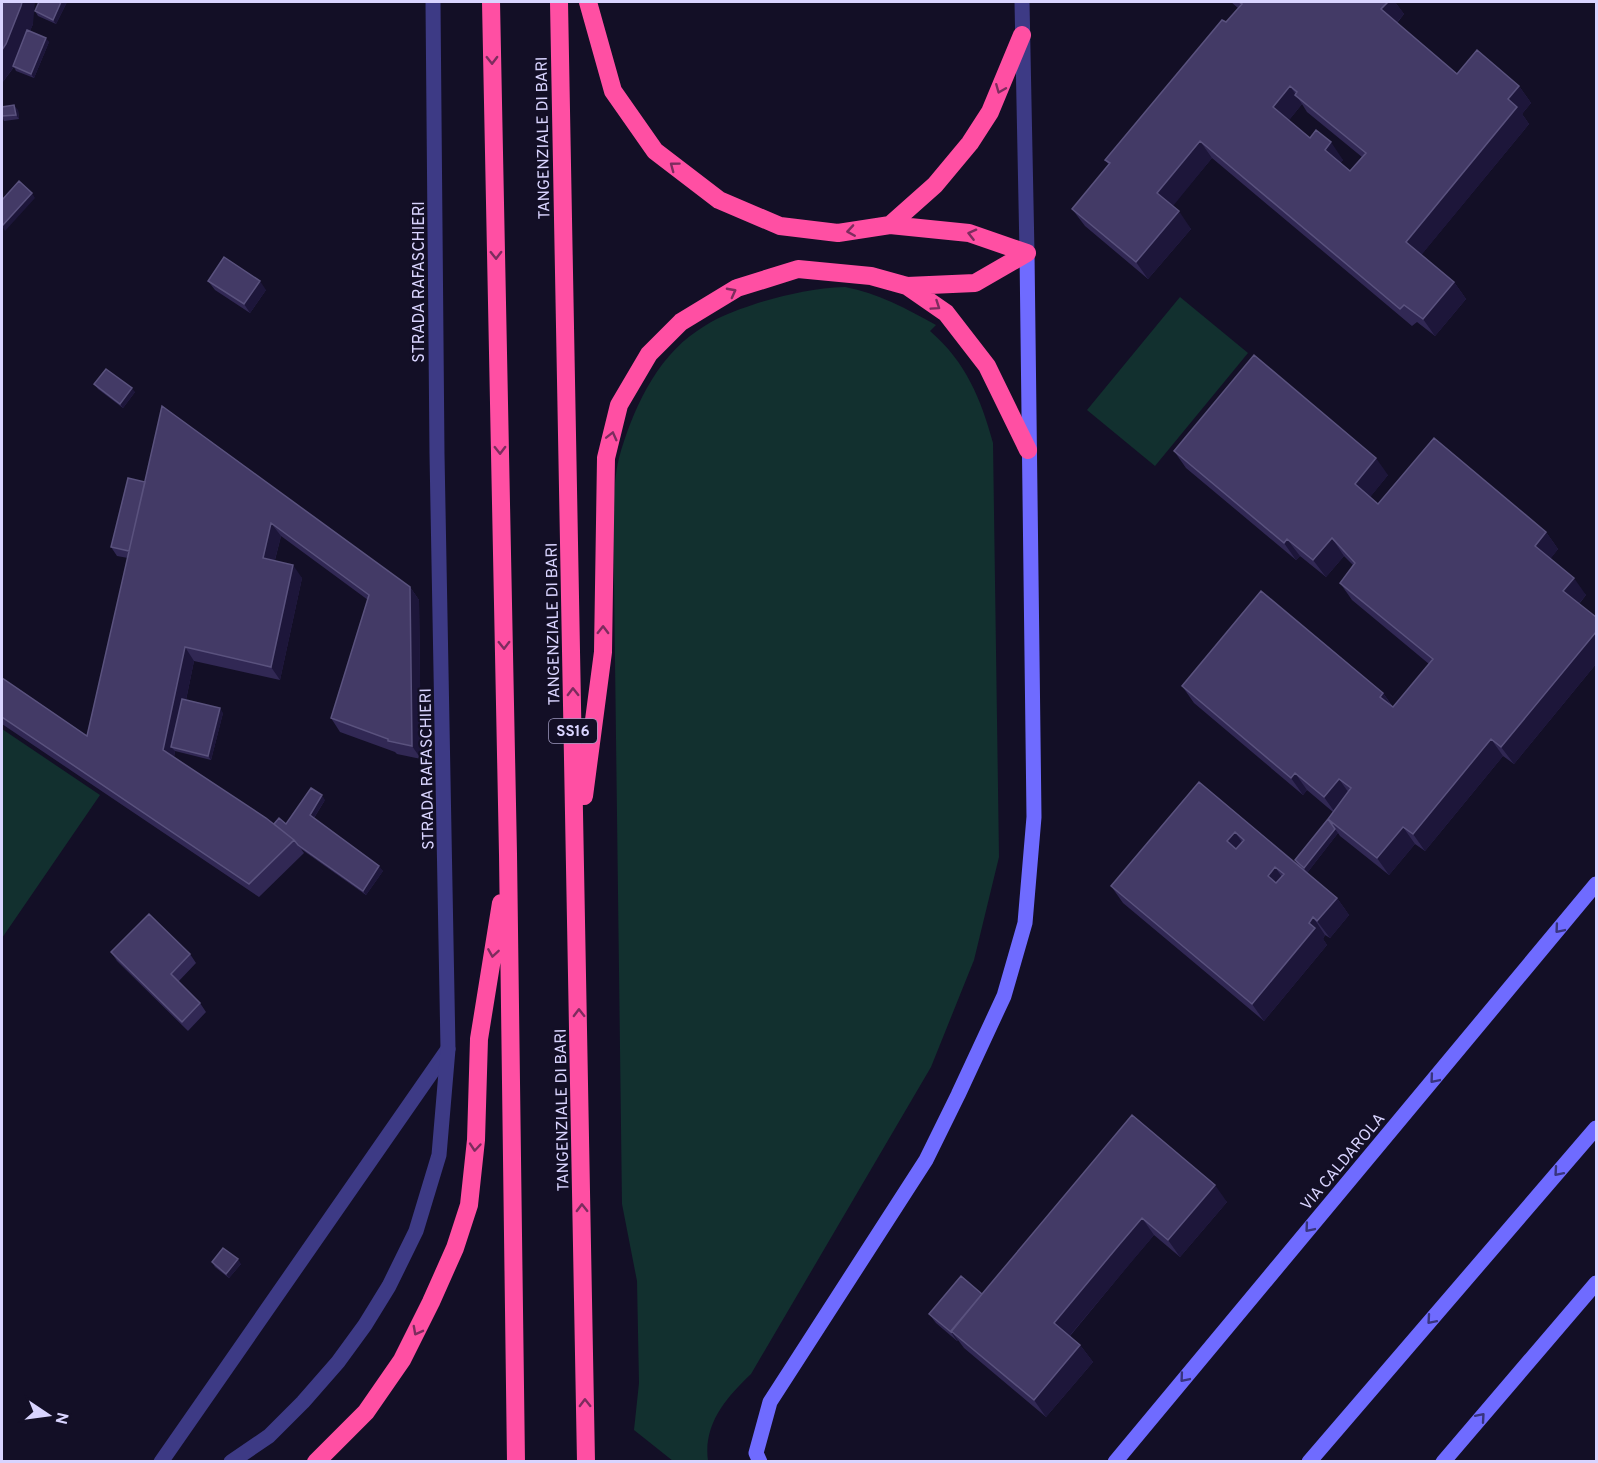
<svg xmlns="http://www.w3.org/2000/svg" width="1598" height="1463" viewBox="0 0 1598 1463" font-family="Overpass,sans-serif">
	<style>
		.green { fill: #12302f }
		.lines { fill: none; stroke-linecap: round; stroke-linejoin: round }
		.lane { stroke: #3d3a85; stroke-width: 15 }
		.street { stroke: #3d3a85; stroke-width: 15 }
		.secondary { stroke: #6f6bff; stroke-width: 15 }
		.highway { stroke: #ff4fa3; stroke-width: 18 }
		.wall { fill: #312854; fill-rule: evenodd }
		.shaded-wall { fill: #1d163a }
		.building { fill: #433a66; stroke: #5a527e; stroke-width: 1.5; fill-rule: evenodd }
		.oneway { stroke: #7d2c5e }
		.oneway2 { stroke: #38347d }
		.labels { text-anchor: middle; stroke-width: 4.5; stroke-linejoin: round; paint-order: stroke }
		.shield { fill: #130f26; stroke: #9e99be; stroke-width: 1.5 }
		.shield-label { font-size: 15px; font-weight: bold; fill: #d9d4ff }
		.street-label { font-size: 16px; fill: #d9d4ff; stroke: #130f26 }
	</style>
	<rect width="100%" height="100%" fill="#130f26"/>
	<path class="green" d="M845 287C878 293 907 309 936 325L930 331C966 362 981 399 993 443L999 857 974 960 931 1067 751 1374C726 1398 703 1424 708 1461H673L634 1430 639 1383 637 1281 622 1204 613 504C615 489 615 473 619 458 632 412 655 359 697 331 715 318 734 311 755 304 784 295 814 288 845 287Z
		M1180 297 1248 353 1155 466 1087 410Z
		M2 729 100 795 2 938Z"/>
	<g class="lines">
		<path class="lane" d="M161 1462 448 1049"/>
		<path class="street" d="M1022 2 1027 253
			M231 1462 269 1436 303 1402 338 1362 365 1325 389 1286 416 1231 439 1155 448 1049 437 454 433 2"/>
		<path class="secondary" d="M760 1462 756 1453 770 1402 926 1160 958 1095 1004 996 1025 923 1034 817 1027 253
			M1115 1462 1596 884
			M1309 1462 1596 1128
			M1443 1462 1596 1283"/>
		<path class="highway" d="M491 2 508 854 516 1462
			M559 2 586 1462
			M588 2 613 91 655 151 719 200 780 226 838 233 890 225 935 185 970 143 990 112 1022 35
			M890 225 969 233 1027 253
			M907 286 975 283 1027 253
			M584 796 603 652 606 458 619 405 649 354 681 322 737 288 798 269 871 276 907 286 946 313 987 366 1028 450
			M316 1462 366 1412 402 1360 431 1302 455 1248 469 1205 476 1140 479 1039 501 903"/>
	</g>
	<path class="wall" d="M2 2 33 24 30 31 49 42 34 78 16 71 14 67 2 83Z
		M67 2 56 24 38 16 35 11Z
		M1231 2H1395L1404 14 1397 23 1457 74 1519 86 1531 103 1522 114 1529 124 1421 255 1454 282 1466 299 1435 336 1417 322 1412 326 1212 158 1172 206 1191 229 1148 279 1085 226 1072 209 1109 165 1105 160 1238 8ZM1302 104 1307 112 1362 157 1350 171 1340 163 1343 160 1310 138 1289 120Z
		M2 107 18 110 19 119 4 121 2 117Z
		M208 281 266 290 250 313 215 290Z
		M94 384 135 392 123 408 98 389Z
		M162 406 410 587 419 600 421 759 397 754 395 752 340 732 331 718 368 600 281 536 275 560 302 578 280 680 194 661 186 700 223 713 211 760 175 751 174 757 274 824H286L325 800 314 818 383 871 366 895 301 849 304 853 259 897 2 724V678L87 736 128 558 117 556 111 547 145 482Z
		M1174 451 1388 475 1370 497 1378 504 1546 532 1558 549 1550 559 1586 595 1579 604 1596 617V664L1514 764 1503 756 1425 851 1415 844 1389 875 1340 836 1338 833 1307 873 1298 865 1295 860 1328 819 1333 812 1307 790 1303 795 1194 703 1182 686 1383 693 1393 707 1429 664 1352 600 1340 583 1353 565 1344 556 1326 577 1300 556 1296 560 1186 468Z
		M1199 782 1337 898 1349 915 1330 938 1325 935 1323 939 1327 945 1264 1021 1123 903 1111 886Z
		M111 952 190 954 196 963 178 982 200 1003 206 1012 188 1031 117 961Z
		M1132 1115 1227 1202 1180 1257 1154 1235 1131 1262 1070 1336 1080 1345 1093 1362 1046 1417 964 1348 958 1340 957 1341 936 1323 929 1314 982 1294Z
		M212 1262 241 1264 229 1278 215 1267Z"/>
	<path class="shaded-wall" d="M22 2H35L33 24 18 61 2 83V50Z
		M61 2H67L56 24 53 20Z
		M1388 2H1395L1404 14 1393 27 1381 9Z
		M46 38 49 42 34 78 31 74Z
		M1290 86 1302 104 1285 125 1273 107Z
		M1519 86 1531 103 1522 114 1529 124 1418 259 1406 242 1508 99Z
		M14 105 18 110 19 119 16 115Z
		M1200 141 1212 158 1169 211 1157 193Z
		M1331 142 1343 160 1337 167 1325 150Z
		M32 193 35 198 5 231 2 226Z
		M1179 211 1191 229 1148 279 1136 262Z
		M260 281 266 290 250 313 244 304Z
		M1454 282 1466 299 1435 336 1423 319Z
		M132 388 135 392 123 408 120 404Z
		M1376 458 1388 475 1367 501 1355 484Z
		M271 523 281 536 272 571 263 558Z
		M1546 532 1558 549 1547 563 1535 546Z
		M1332 538 1344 556 1326 577 1313 560Z
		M1287 539 1300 556 1296 560 1284 543Z
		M293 565 302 578 280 680 271 667Z
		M1574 578 1586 595 1575 608 1563 591Z
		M410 587 419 600 421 759 412 746Z
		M1596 632V664L1514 764 1501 747Z
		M185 647 194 661 176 748 171 747 175 751 172 763 163 750Z
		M1383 693 1395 711 1380 697Z
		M220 708 223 713 211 760 208 756Z
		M1491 739 1503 756 1425 851 1413 834Z
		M1295 773 1307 790 1303 795 1291 778Z
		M1339 779 1351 796 1336 814 1324 797Z
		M322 795 325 800 313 819 310 815Z
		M1403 827 1415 844 1389 875 1377 858Z
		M1335 829 1338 833 1307 873 1304 868Z
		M1235 832 1247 849 1239 858 1227 841Z
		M379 866 383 871 366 895 363 891Z
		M1275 867 1287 884 1280 893 1268 876Z
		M1337 898 1349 915 1330 938 1317 921Z
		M1313 917 1325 935 1323 939 1327 945 1264 1021 1252 1004Z
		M1215 1185 1227 1202 1180 1257 1168 1240Z
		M1142 1218 1154 1235 1066 1340 1054 1323Z
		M238 1259 241 1264 229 1278 226 1274Z
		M951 1331 958 1340 957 1341 951 1332Z
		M1080 1345 1093 1362 1046 1417 1034 1400Z"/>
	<path class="building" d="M2 2H22L21 6 6 44 2 50Z
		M39 2H61L53 20 35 11Z
		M1239 2H1388L1381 9 1457 74 1477 50 1519 86 1508 99 1517 107 1406 242 1454 282 1423 319 1404 305 1400 309 1200 141 1157 193 1179 211 1136 262 1072 209 1110 163 1105 160 1222 20 1226 22 1242 4ZM1290 86 1297 92 1295 95 1366 153 1350 171 1325 150 1331 142 1316 130 1310 138 1273 107Z
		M27 30 46 38 31 74 13 66Z
		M14 105 16 115 2 116V107Z
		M19 181 32 193 2 226V200Z
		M224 257 260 281 244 304 208 281Z
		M1254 355 1376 458 1355 484 1378 504 1434 438 1546 532 1535 546 1574 578 1563 591 1596 617V632L1501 747 1491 739 1413 834 1403 827 1377 858 1328 819 1351 788 1339 779 1324 797 1295 773 1291 778 1182 686 1261 591 1383 693 1380 697 1393 707 1433 659 1340 583 1355 563 1332 538 1313 560 1287 539 1284 543 1174 451Z
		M106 369 132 388 120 404 94 384Z
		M162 406 410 587 412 746 388 741V739L331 718 369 595 271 523 263 558 293 565 271 667 185 647 163 750 266 818 294 840 249 884 2 717V678L87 736Z
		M128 478 145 482 129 551 111 547Z
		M182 699 220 708 208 756 171 747Z
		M1199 782 1337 898 1317 921 1313 917 1309 923 1315 928 1252 1004 1111 886ZM1235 832 1244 840 1236 849 1227 841ZM1275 867 1284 874 1276 883 1268 876Z
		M311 788 322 795 310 815 379 866 363 891 298 845 294 840 274 824 279 818 286 824Z
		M1328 819 1335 829 1304 868 1295 860Z
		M149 914 190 954 171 974 200 1003 182 1022 111 952Z
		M1132 1115 1215 1185 1168 1240 1142 1218 1119 1245 1054 1323 1080 1345 1034 1400 951 1331Z
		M223 1248 238 1259 226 1274 212 1262Z
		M961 1276 982 1294 951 1332 929 1314Z"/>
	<defs><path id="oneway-chevron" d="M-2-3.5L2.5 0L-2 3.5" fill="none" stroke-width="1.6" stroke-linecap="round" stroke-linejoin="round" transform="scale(1.5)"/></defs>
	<g class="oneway">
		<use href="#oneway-chevron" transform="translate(492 60) rotate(89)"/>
		<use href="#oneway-chevron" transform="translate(1000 89) rotate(112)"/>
		<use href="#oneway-chevron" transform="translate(674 166) rotate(-143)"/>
		<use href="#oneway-chevron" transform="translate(851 231) rotate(171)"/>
		<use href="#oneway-chevron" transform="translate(972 234) rotate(-166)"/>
		<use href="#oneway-chevron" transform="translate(496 255) rotate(89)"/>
		<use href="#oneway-chevron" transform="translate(732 292) rotate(-28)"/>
		<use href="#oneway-chevron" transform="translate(936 306) rotate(34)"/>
		<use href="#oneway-chevron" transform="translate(612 436) rotate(-76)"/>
		<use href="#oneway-chevron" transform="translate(500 450) rotate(89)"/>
		<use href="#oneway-chevron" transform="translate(603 630) rotate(-89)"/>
		<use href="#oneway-chevron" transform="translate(504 645) rotate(89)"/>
		<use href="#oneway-chevron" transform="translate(573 692) rotate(-91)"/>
		<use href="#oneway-chevron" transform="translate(493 953) rotate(99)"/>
		<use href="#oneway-chevron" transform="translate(579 1013) rotate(-91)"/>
		<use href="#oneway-chevron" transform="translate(475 1147) rotate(95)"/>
		<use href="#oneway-chevron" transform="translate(582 1208) rotate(-91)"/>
		<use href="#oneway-chevron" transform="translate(417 1331) rotate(118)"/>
		<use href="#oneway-chevron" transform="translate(585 1403) rotate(-91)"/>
	</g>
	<g class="oneway2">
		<use href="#oneway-chevron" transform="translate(1559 929) rotate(130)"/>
		<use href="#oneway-chevron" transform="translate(1434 1079) rotate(130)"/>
		<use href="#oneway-chevron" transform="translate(1558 1172) rotate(131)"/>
		<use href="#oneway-chevron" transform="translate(1309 1228) rotate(130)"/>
		<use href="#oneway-chevron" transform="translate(1431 1320) rotate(131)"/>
		<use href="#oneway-chevron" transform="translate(1184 1378) rotate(130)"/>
		<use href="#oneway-chevron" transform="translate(1481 1417) rotate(-49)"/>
	</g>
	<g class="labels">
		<rect class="shield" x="549" y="719" width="48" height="24" rx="4.5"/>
		<g class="shield-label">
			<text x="573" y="736">SS16</text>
		</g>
		<g class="street-label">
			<text transform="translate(542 138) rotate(-91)" y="6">TANGENZIALE DI BARI</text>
			<text transform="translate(418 282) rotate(-90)" y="6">STRADA RAFASCHIERI</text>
			<text transform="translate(552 624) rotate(-91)" y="6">TANGENZIALE DI BARI</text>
			<text transform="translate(426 769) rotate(-91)" y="6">STRADA RAFASCHIERI</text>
			<text transform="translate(561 1110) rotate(-91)" y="6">TANGENZIALE DI BARI</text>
			<text transform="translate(1342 1161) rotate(-50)" y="6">VIA CALDAROLA</text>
		</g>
	</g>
	<rect width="1598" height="1463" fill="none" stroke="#d9d4ff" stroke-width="6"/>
	<g transform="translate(48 1415) rotate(103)" stroke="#130f26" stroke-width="4.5" paint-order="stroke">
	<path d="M0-4.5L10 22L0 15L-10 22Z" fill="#d9d4ff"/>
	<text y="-9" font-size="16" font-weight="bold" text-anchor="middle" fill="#d9d4ff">N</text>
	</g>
</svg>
